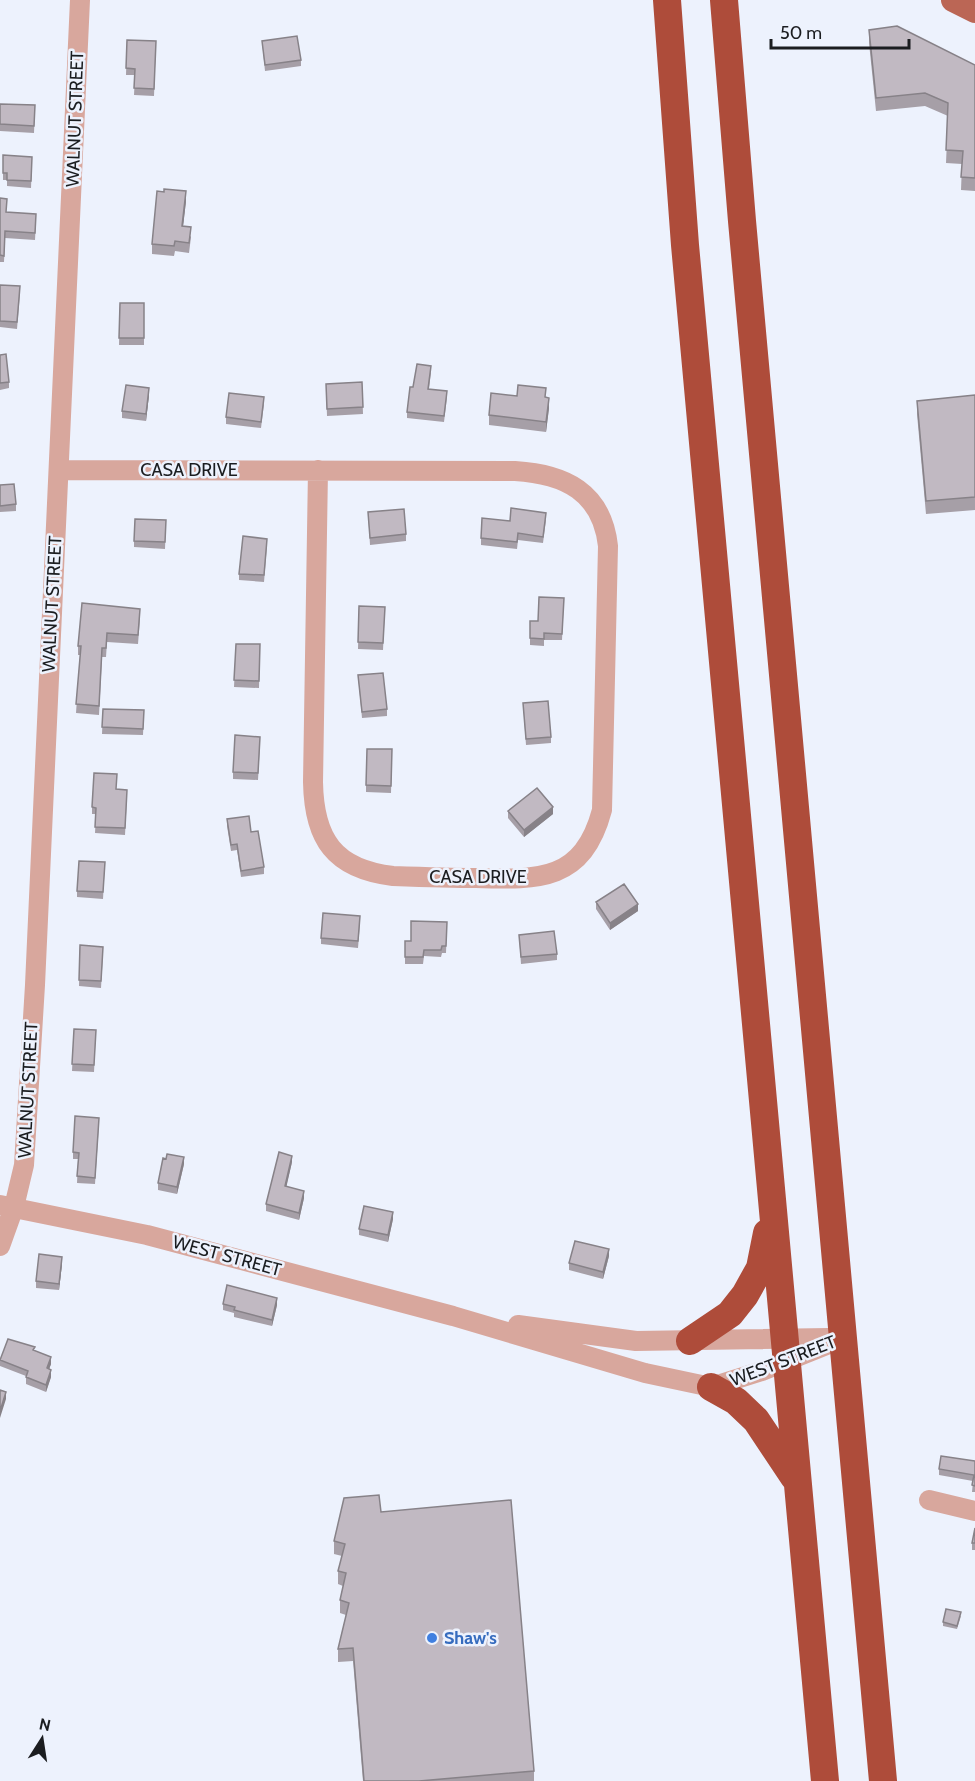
<svg xmlns="http://www.w3.org/2000/svg" width="975" height="1781" viewBox="0 0 975 1781" font-family="Cabin,sans-serif">
	<style>
		.lines { fill: none; stroke-linecap: round; stroke-linejoin: round }
		.minor { stroke: #d8a79d; stroke-width: 20 }
		.major { stroke: #b65; stroke-width: 24 }
		.highway { stroke: #ae4c3a; stroke-width: 28 }
		.wall { fill: #a69fa7 }
		.shaded-wall { fill: #878288 }
		.building { fill: #c1b9c2; stroke: #878288; stroke-width: 1.5 }
		.shop-dot { fill: #3f7fe0; stroke: #edf2fd; stroke-width: 2 }
		.labels { text-anchor: middle; stroke-width: 5; stroke-linejoin: round; paint-order: stroke }
		.street-label { font-size: 18px; fill: #1b1d20; stroke: #edf2fd }
		.shop-label { font-size: 18px; font-weight: bold; fill: #366cbe; stroke: #edf2fd; text-anchor: start }
	</style>
	<rect width="100%" height="100%" fill="#edf2fd"/>
	<g class="lines">
		<path class="minor" d="M59 470 515 471C565 474 602 492 608 546L602 810C583 881 540 880 476 878 449 878 421 877 393 876 334 869 314 839 313 782L318 470
			M0 1205 147 1235 453 1316 645 1373 711 1387 762 1371 844 1338
			M0 1246 14 1207 24 1165 35 985 80 0
			M518 1325 636 1341 829 1338
			M929 1500 975 1511"/>
		<path class="major" d="M953 0 975 11"/>
		<path class="highway" d="M667 0 685 245 825 1781
			M724 0 742 221 883 1781
			M690 1341 730 1314 745 1295 760 1268 767 1233
			M711 1387 736 1401 756 1420 794 1477"/>
	</g>
	<path class="wall" d="M869 30 975 65V191L961 190 962 164 946 163 948 116 925 106 876 111 869 43Z
		M127 40 156 41 154 96 134 95 135 75H126Z
		M262 41 301 60V66L265 71Z
		M0 104 35 105 34 133 0 131Z
		M32 163 31 188 7 186V180H3V173Z
		M0 198 6 212 36 220 35 240 5 238 4 262H0Z
		M186 201 183 226 191 237 189 253 175 251 174 256 152 254V244Z
		M0 285 20 293 17 329 0 327Z
		M120 303H144V345H119Z
		M0 355 9 382V388L0 390Z
		M431 372 429 389 447 397 444 422 407 418V412L413 387Z
		M362 382 363 414 327 416 326 384Z
		M149 395 146 421 122 418V411Z
		M975 395V510L926 514 917 414V401Z
		M517 396 546 397 549 408 546 432 489 425V415Z
		M264 404 261 428 226 424V417Z
		M0 485 16 504V511L0 512Z
		M368 512 406 534V541L370 545Z
		M166 520 165 549 134 547V541Z
		M546 520 543 543 518 540 517 549 481 545V538L510 521Z
		M267 545 264 582 239 580V574Z
		M564 598 562 640H544V646L530 645V621H538Z
		M359 606 385 607 383 650 358 649Z
		M140 618 138 644 107 642 106 657H102L99 715 76 713 80 655H78V646Z
		M236 644H260L259 688 234 687Z
		M358 675 387 709V716L362 718Z
		M523 703 551 737V743L526 745Z
		M103 709 144 710 143 735 102 734Z
		M260 744 258 780 233 779V772Z
		M392 749 391 793 366 792V785Z
		M116 789 127 797 125 835 95 833 96 814H92V807Z
		M508 811 553 814 524 837 508 818Z
		M227 819 264 867V874L241 877 237 850 231 851 227 826Z
		M105 862 103 899 77 897V891Z
		M596 902 638 911 610 930 596 909Z
		M447 922 446 953H442L441 957 424 956 423 964H405V941H411Z
		M360 923 358 948 321 944V938Z
		M519 935 557 954V960L521 964Z
		M80 945 103 954 101 988 79 986Z
		M74 1029 96 1030 94 1072 72 1071Z
		M99 1124 95 1184 77 1183 78 1159H73V1152Z
		M292 1162 286 1187 304 1198 299 1220 266 1211V1204Z
		M184 1164 177 1194 158 1190V1183Z
		M393 1219 388 1242 359 1235V1229Z
		M609 1256 603 1279 569 1270V1263Z
		M62 1264 59 1290 36 1288V1281Z
		M223 1304 277 1305 272 1326 234 1317V1313L223 1310Z
		M35 1351 51 1364 49 1369 51 1377 46 1392 26 1384V1376L0 1366V1359Z
		M975 1461V1492H972L973 1481 939 1475V1469Z
		M381 1512 534 1771V1781H363L353 1661 338 1662V1649L346 1615 340 1613V1600L343 1586 338 1584V1571L342 1556 334 1554V1541Z
		M975 1528V1550H972V1543Z
		M961 1616 957 1629 943 1626V1622Z"/>
	<path class="shaded-wall" d="M186 191V201L182 236V226Z
		M149 388V395L146 421V414Z
		M549 398V408L546 432V422Z
		M553 807V814L524 837V830Z
		M638 904V911L610 930V923Z
		M292 1156V1162L285 1193V1186Z
		M184 1157V1164L177 1194V1187Z
		M304 1191V1198L299 1220V1213Z
		M393 1212V1219L388 1242V1235Z
		M609 1249V1256L603 1279V1272Z
		M62 1257V1264L59 1290V1284Z
		M277 1298V1305L272 1326V1320Z
		M51 1357V1364L47 1375V1368Z
		M51 1370V1377L46 1392V1385Z
		M6 1392V1399L0 1418V1411Z"/>
	<path class="building" d="M897 26 975 65V178L961 177 963 151 946 150 948 103 925 93 876 98 869 30Z
		M297 36 301 60 265 65 262 41Z
		M127 40 156 41 154 89 134 88 135 69 126 68Z
		M0 104 35 105 34 126 0 124Z
		M3 155 32 157 31 181 7 180V173H3Z
		M164 189 186 191 182 226 191 227 189 243 175 241 174 246 152 244 157 191 164 192Z
		M0 198 7 199 6 212 36 214 35 233 5 231 4 256 0 255Z
		M0 285 20 286 17 322 0 321Z
		M120 303H144V338H119Z
		M6 354 9 382 0 383V355Z
		M417 364 431 366 428 389 447 391 444 416 407 412 410 387H413Z
		M362 382 363 407 327 409 326 384Z
		M126 385 149 388 146 414 122 411Z
		M518 385 546 388 545 397 549 398 546 422 489 415 491 393 517 396Z
		M229 393 264 397 261 422 226 417Z
		M975 395V497L926 501 917 401Z
		M14 484 16 504 0 506V485Z
		M511 508 546 513 543 537 518 533 517 542 481 538 482 518 510 521Z
		M404 509 406 534 370 538 368 512Z
		M135 519 166 520 165 542 134 541Z
		M243 536 267 539 264 575 239 574Z
		M539 597 564 598 562 634 544 633V639L530 638V621H538Z
		M82 603 140 609 138 635 107 633 106 648H102L99 706 76 704 81 646H78Z
		M359 606 385 607 383 643 358 642Z
		M236 644H260L259 681 234 680Z
		M383 673 387 709 362 712 358 675Z
		M548 701 551 737 526 739 523 703Z
		M103 709 144 710 143 729 102 727Z
		M235 735 260 737 258 773 233 772Z
		M367 749H392L391 786 366 785Z
		M94 773 117 774 116 789 127 790 125 828 95 827 96 808 92 807Z
		M537 788 553 807 524 830 508 811Z
		M249 816 251 832 258 831 264 867 241 871 237 844 231 845 227 819Z
		M79 861 105 862 103 892 77 891Z
		M624 884 638 904 610 923 596 902Z
		M323 913 360 916 358 941 321 938Z
		M411 921 447 922 446 946H442L441 950H424L423 957H405V941H411Z
		M554 931 557 954 521 957 519 935Z
		M80 945 103 947 101 981 79 980Z
		M74 1029 96 1030 94 1065 72 1064Z
		M75 1116 99 1118 95 1178 77 1176 79 1153 73 1152Z
		M279 1152 292 1156 285 1186 304 1191 299 1213 266 1204Z
		M167 1154 184 1157 177 1187 158 1183 163 1158 166 1159Z
		M364 1206 393 1212 388 1235 359 1229Z
		M575 1241 609 1249 603 1272 569 1263Z
		M39 1254 62 1257 59 1284 36 1281Z
		M227 1285 277 1298 272 1320 234 1310 235 1307 223 1304Z
		M8 1339 35 1347 33 1350 51 1357 47 1368 51 1370 46 1385 26 1377 28 1371 0 1360Z
		M0 1390 6 1392 0 1411Z
		M941 1456 975 1461V1486L972 1485 974 1475 939 1469Z
		M379 1495 381 1512 511 1500 534 1771 419 1781H364L353 1648 338 1649 349 1603 340 1600 346 1573 338 1571 345 1544 334 1541 344 1498Z
		M975 1528V1543H972Z
		M946 1609 961 1612 957 1626 943 1622Z"/>
	<circle class="shop-dot" cx="432" cy="1638" r="6"/>
	<g class="labels">
		<g class="street-label">
			<text transform="translate(75 119) rotate(-88)" y="6">WALNUT STREET</text>
			<text x="189" y="476">CASA DRIVE</text>
			<text transform="translate(52 604) rotate(-87)" y="6">WALNUT STREET</text>
			<text x="478" y="883">CASA DRIVE</text>
			<text transform="translate(28 1090) rotate(-87)" y="6">WALNUT STREET</text>
			<text transform="translate(227 1256) rotate(15)" y="6">WEST STREET</text>
			<text transform="translate(783 1361) rotate(-21)" y="6">WEST STREET</text>
		</g>
		<g class="shop-label">
			<text x="444" y="1644">Shaw's</text>
		</g>
	</g>
	<g transform="translate(42 1739) rotate(12)" stroke="#edf2fd" stroke-width="4.5" paint-order="stroke">
	<path d="M0-4.5L10 22L0 15L-10 22Z" fill="#1b1d20"/>
	<text y="-9" font-size="16" font-weight="bold" text-anchor="middle" fill="#1b1d20">N</text>
	</g>
	<path d="M771 39v9h138v-9" fill="none" stroke="#1b1d20" stroke-width="3"/>
	<text x="780" y="39" font-size="18" fill="#1b1d20" stroke="#edf2fd" stroke-width="4.5" paint-order="stroke">50 m</text>
</svg>
